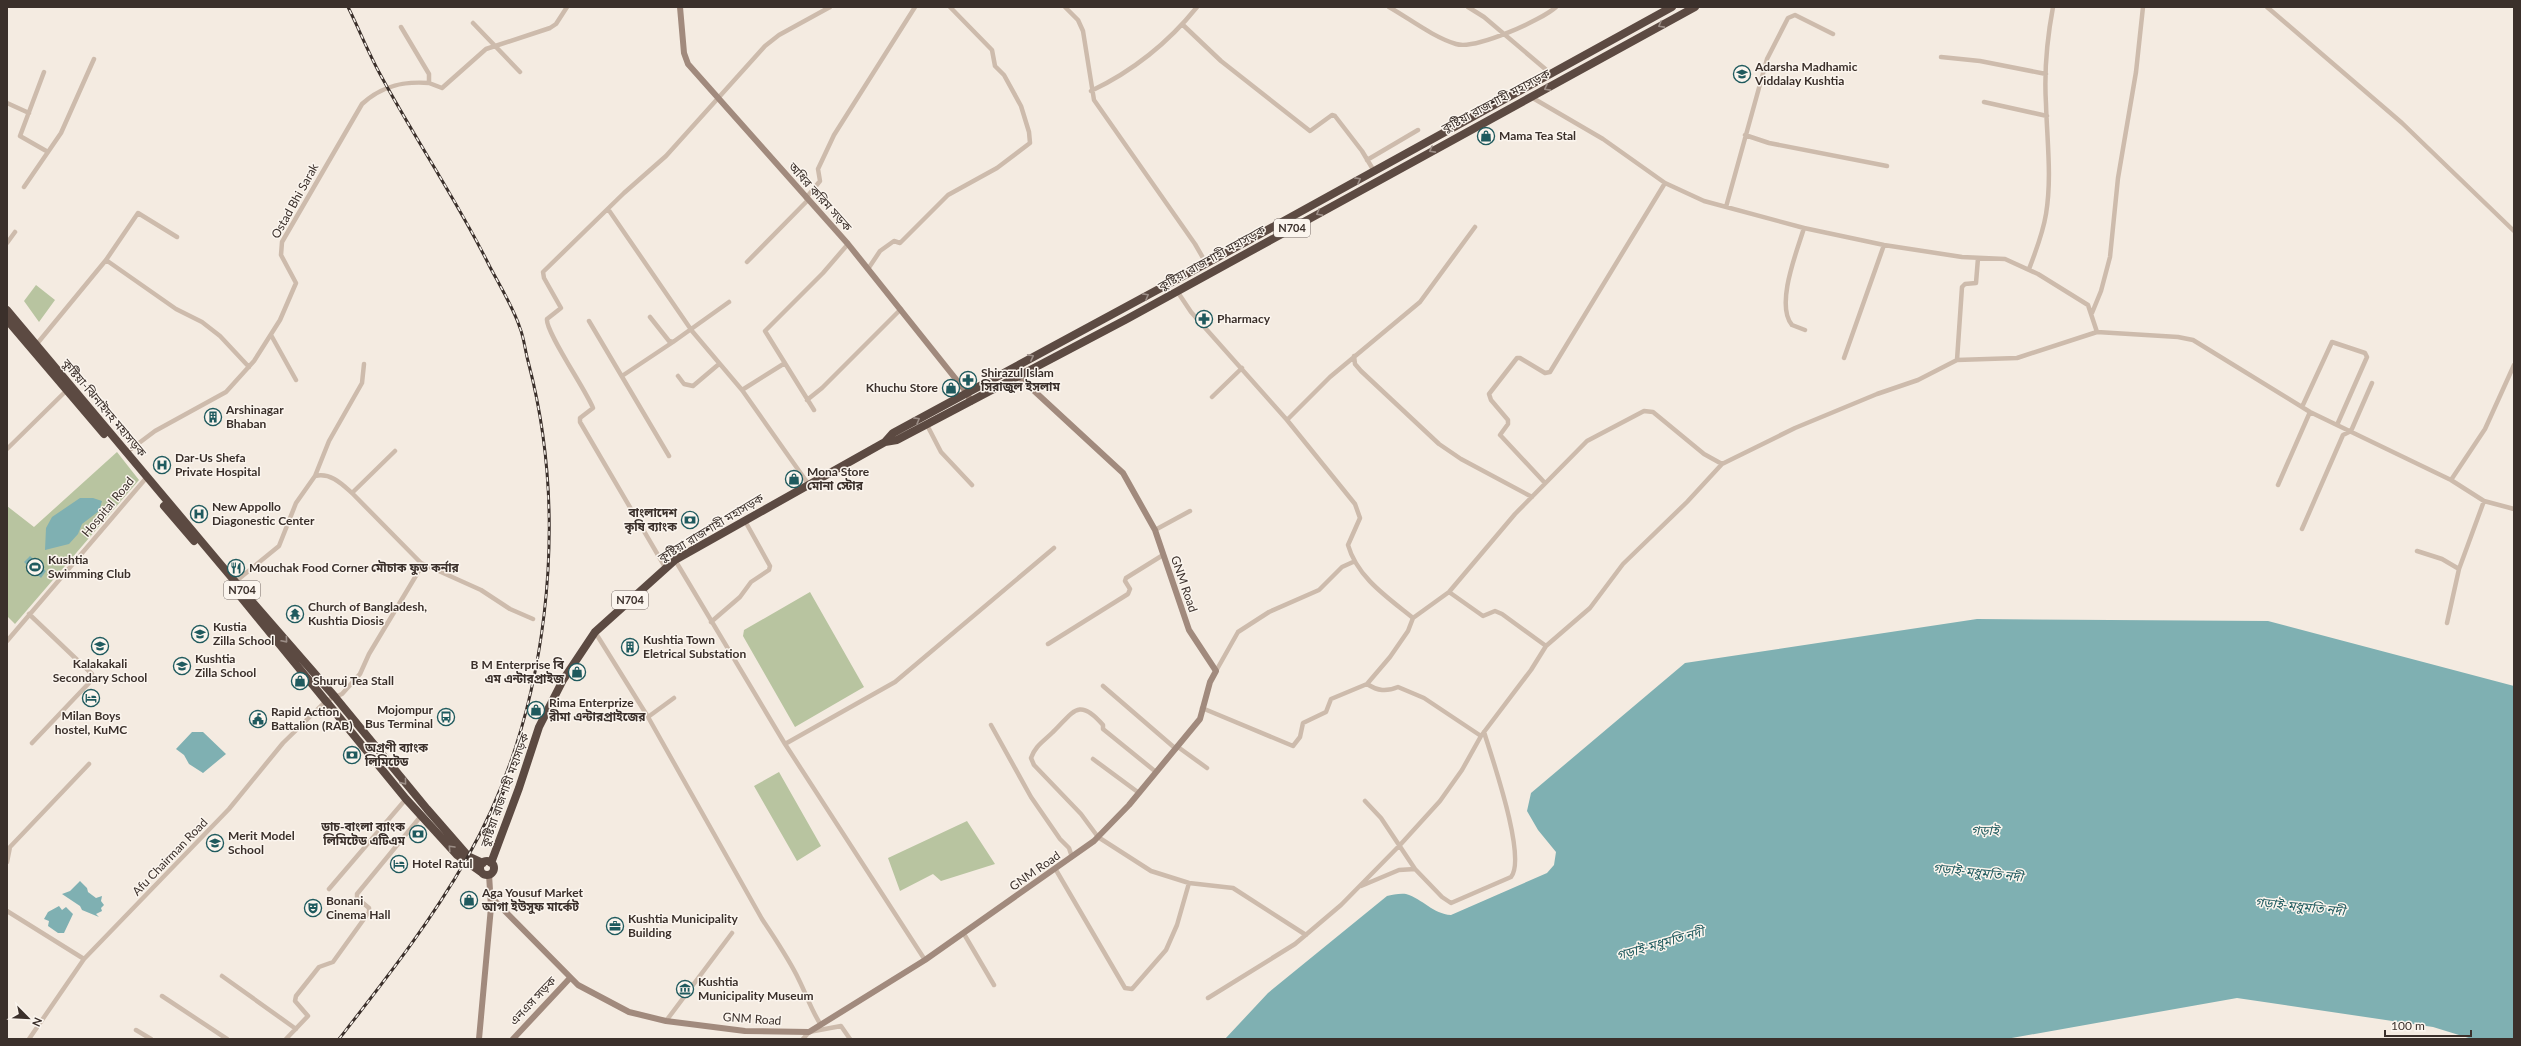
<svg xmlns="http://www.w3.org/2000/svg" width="2521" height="1046" viewBox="0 0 2521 1046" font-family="Lato,'Noto Sans Bengali',sans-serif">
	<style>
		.green { fill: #b8c4a0 }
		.water { fill: #7fb0b2 }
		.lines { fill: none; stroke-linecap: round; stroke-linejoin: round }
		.street { stroke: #cdbbac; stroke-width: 4.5 }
		.secondary { stroke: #a18a7d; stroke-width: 6 }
		.highway { stroke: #5c4a42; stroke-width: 8 }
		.rail-casing { stroke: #3b302b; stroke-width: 3 }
		.rail { stroke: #fbf5ee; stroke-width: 1.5; stroke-dasharray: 4.5; stroke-linecap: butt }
		.oneway { stroke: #9c8e87 }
		.labels { text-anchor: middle; stroke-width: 3; stroke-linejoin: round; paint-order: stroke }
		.shield { fill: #fbf5ee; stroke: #756b66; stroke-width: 1 }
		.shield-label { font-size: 11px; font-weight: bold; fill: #3b302b }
		.poi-label { font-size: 12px; font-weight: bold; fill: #3b302b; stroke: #fbf5ee; text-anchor: start }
		.street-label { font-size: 12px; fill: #3b302b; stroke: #fbf5ee }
		.water-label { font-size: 13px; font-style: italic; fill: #1f5a5e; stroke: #fbf5ee }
	</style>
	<rect width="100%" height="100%" fill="#f4ebe1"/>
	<path class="green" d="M36 285 55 300 39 322 24 301Z
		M117 452 139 480 15 624 7 616V506L34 527Z
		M810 592 864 687 795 727 743 636 744 630Z
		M779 772 821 846 797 861 754 786Z
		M967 821 995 864 941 881 933 874 900 891 888 858Z"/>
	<path class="water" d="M80 498H93L102 501 99 511 82 524 78 534 69 544 45 550 46 528 52 517Z
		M30 556 46 571 41 578 24 562Z
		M1977 619 2268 621 2514 686V1039H2472L2433 1027 2237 998 2006 1039H1225L1268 993 1387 896C1392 895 1400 893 1406 894 1423 899 1433 914 1451 915L1547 873 1554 865 1556 852 1538 830 1527 811 1531 793 1685 663Z
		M192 732H203L226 754 203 773 189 764 184 755 176 749Z
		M80 881 87 888 88 892 96 898 102 896 101 901 104 905 101 908 102 911 96 914 99 917 82 910 80 906 62 894 70 891Z
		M59 906 62 910 66 907 73 914 64 933H58L48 926 49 921 44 919 48 912Z"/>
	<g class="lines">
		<path class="street" d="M1065 7 1078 20 1083 31 1094 100 1195 244 1206 263
			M1389 7C1410 19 1433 37 1456 44 1475 50 1542 20 1556 7
			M1468 7 1484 17 1550 73
			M2267 7 2402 123 2514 231
			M473 23 520 72
			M1182 24 1221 61 1310 131 1332 115 1335 116 1362 151 1374 171
			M401 27 429 74V83L442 88 486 49 550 28 556 24 567 7
			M1941 57 1980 61 2046 74
			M44 72 20 136 48 152
			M1091 91C1133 71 1168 43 1197 7
			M1531 97 1603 139 1665 183 1704 201 1804 228 1884 245 1962 257 2005 259 2038 274 2088 305 2097 332 2178 337 2193 340 2310 412 2451 480 2484 501 2514 509
			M1984 102 2047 116
			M7 103 29 113
			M1745 135 1769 143 1887 166
			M1367 160 1418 130
			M24 187 61 133 94 59
			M806 198 820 181 818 169 834 135 915 7
			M1726 207 1767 59 1788 18 1795 15 1833 34
			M608 209 692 331 742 390 809 485
			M1804 228C1797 251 1775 305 1792 325L1805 330
			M7 243 15 232
			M106 260 176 309 202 322 220 336 249 367
			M747 262 808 200
			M868 269 880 251 894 241 900 243 948 195 997 168 1030 143 1029 132 1021 106 1004 75 995 66 992 50 950 7
			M2029 269C2036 251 2043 233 2046 214 2052 178 2047 140 2046 104 2044 72 2047 39 2053 7
			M1177 291 1191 312 1287 420 1355 504 1360 518 1348 545C1357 577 1387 597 1413 618
			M2092 313 2101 291 2110 257 2118 178 2136 72 2143 7
			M650 317 669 341 673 342 729 302
			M589 321 669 456
			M271 335 296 380
			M36 345 106 260 138 213 177 237
			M1354 356 1355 364 1361 371 1439 444 1461 459 1532 497
			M1844 358 1884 245
			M1957 360 1962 287 1965 284 1976 283 1978 258
			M622 376 673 342
			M678 376 684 384 693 386 719 364
			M742 390 785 363
			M1212 397 1242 368
			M807 400 822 388 901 309
			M2302 407 2332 342 2365 353 2367 357 2337 425
			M814 410 765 331 823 273 848 244
			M1287 420 1330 377 1420 302 1475 227
			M927 425 941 452 972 485
			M7 449 68 389
			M127 452 155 431 226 392 254 361 280 320 296 283 281 255 282 242 362 104C381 86 403 81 429 83
			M315 476 329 441 362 383 364 364
			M2451 480 2485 429 2514 365
			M1545 483 1502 437 1500 435 1508 424V420L1491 400 1489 394 1517 358H1520L1545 373 1550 372 1665 183
			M2278 485 2310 412
			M352 493 395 451
			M2302 529 2343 435 2351 431 2372 383
			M1155 530 1190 511
			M2417 551 2442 559 2459 569
			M675 560 785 744 925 960
			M665 567 580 422V418L593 408C586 390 545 331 547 319L561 308 544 278 543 272 624 193 666 156 765 46 779 35 830 7
			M235 582 279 546 296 503 315 476C330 472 342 484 352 493L421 563 481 590 510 609 533 619
			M1449 592 1483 616 1495 611 1502 614 1546 646
			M29 614 92 674 89 683 32 743
			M711 622 740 597 751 582 769 570 770 566 745 521
			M2447 623 2459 569 2484 501
			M595 632 648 717 762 919C775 939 789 959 799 980 807 996 811 1010 821 1025
			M7 641 147 477
			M1048 644 1128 594 1130 589 1125 581 1126 578 1163 555
			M1216 671 1238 632 1269 612 1319 590 1342 567 1353 562
			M1367 684C1378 691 1386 692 1398 687L1424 698 1481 736
			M1103 686 1176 749
			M1202 708 1293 746 1300 737 1303 723 1326 712 1331 699 1367 684 1390 657 1408 631 1413 618 1449 592 1515 514 1587 441 1644 411 1653 412 1704 454 1722 464
			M648 717 674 698
			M991 725 1031 797 1060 839 1069 848 1072 857
			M785 744 895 682 1054 548
			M1178 747 1207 768
			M1093 759 1139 793
			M1156 772 1103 729V725C1078 696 1073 713 1053 732 1044 741 1035 746 1031 758L1034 765 1081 814 1098 837 1151 871 1189 883 1233 888 1306 935
			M1365 801 1381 818 1415 869
			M7 862 10 847 89 764
			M1056 870 1125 988 1132 989 1166 950 1177 925 1189 883
			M1361 886 1399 870 1415 869 1442 897 1451 903 1511 877C1527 858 1492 758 1484 732
			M329 889 406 799
			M7 911 84 959
			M964 934 994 985
			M222 976 296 1029
			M162 996 227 1039
			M1208 998 1295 944 1341 905 1400 845 1440 801 1462 770 1481 736 1531 670 1546 646 1590 608 1623 564 1687 502 1722 464 1795 428 1877 394 1918 380 1957 360 2017 358 2097 332
			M666 1021 732 933
			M136 1030 151 1039
			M29 1039 84 959 229 809 283 743 326 701 342 694 360 674 369 654 423 564
			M286 1039 308 1016 295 1001 296 996 319 967 333 962 369 912V908L357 898V894L421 816
			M803 1039 809 1032 841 1026 850 1039"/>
		<path class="secondary" d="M680 7 684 53 688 64 848 244 967 393 971 402
			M491 897 578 985 629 1012 666 1021 745 1031 809 1032 925 960 1094 841 1129 805 1200 719 1210 682 1216 671 1189 630 1155 530 1123 473 1018 376
			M479 1039 491 907 489 874
			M513 1039 570 978"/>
		<path class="highway" d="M7 310 248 597 335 697 427 809 468 856 483 863
			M7 320 104 434
			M885 442 897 440 1127 319 1695 7
			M164 506 194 541
			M231 585 406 799 457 855 481 872
			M480 868a7 7 0 1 1 14 0a7 7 0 1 1-14 0Z
			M491 863 519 788 539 727 563 680 595 632 675 560 885 442 893 433 1220 256 1672 7"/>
		<g class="rail-casing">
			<path id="rail" d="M339 1039C385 980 430 923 467 858 549 714 570 520 528 361 525 350 524 338 520 328 513 307 500 286 490 267 457 200 415 139 380 74 368 52 359 29 348 7"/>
		</g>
		<use href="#rail" class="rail"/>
	</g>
	<defs><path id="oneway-chevron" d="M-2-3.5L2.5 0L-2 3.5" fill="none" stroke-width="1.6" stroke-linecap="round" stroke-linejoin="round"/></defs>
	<g class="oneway">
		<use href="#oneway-chevron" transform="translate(1661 25) rotate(151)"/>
		<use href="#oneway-chevron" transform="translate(1547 88) rotate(152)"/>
		<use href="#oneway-chevron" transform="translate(1432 150) rotate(152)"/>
		<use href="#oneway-chevron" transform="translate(1358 180) rotate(-28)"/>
		<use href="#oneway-chevron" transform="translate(1319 213) rotate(151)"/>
		<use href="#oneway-chevron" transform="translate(1146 296) rotate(-29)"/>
		<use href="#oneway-chevron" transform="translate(1031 357) rotate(-28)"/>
		<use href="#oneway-chevron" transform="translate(917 420) rotate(-29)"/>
		<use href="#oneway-chevron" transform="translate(285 640) rotate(49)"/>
		<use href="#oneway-chevron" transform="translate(404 782) rotate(51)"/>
		<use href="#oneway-chevron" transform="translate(451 848) rotate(-133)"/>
	</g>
	<defs>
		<g id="school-ring" transform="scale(0.9)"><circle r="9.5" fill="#fbf5ee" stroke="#1f5a5e" stroke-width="1.5"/><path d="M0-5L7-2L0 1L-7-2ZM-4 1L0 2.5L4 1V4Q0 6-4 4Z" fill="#1f5a5e"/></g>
		<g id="shop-ring" transform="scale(0.9)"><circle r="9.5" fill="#fbf5ee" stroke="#1f5a5e" stroke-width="1.5"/><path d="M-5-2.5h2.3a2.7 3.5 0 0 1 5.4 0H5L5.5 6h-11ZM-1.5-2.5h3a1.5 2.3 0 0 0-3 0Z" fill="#1f5a5e"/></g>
		<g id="pharmacy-ring" transform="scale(0.9)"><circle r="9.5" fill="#fbf5ee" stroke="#1f5a5e" stroke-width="1.5"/><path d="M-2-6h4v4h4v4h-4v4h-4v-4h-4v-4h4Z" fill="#1f5a5e"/></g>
		<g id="building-ring" transform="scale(0.9)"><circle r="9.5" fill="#fbf5ee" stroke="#1f5a5e" stroke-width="1.5"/><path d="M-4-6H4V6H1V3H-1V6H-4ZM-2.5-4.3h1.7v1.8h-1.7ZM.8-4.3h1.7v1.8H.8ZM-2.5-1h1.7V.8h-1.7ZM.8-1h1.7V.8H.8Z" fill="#1f5a5e"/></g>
		<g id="hospital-ring" transform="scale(0.9)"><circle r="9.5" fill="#fbf5ee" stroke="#1f5a5e" stroke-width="1.5"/><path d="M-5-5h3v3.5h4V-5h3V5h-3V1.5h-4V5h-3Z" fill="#1f5a5e"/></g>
		<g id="bank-ring" transform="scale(0.9)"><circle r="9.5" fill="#fbf5ee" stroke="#1f5a5e" stroke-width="1.5"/><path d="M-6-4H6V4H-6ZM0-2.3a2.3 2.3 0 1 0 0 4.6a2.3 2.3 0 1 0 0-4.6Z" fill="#1f5a5e"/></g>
		<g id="stadium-ring" transform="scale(0.9)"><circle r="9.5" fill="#fbf5ee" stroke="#1f5a5e" stroke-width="1.5"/><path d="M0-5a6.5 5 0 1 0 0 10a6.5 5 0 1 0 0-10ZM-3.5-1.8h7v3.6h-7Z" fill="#1f5a5e"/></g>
		<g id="restaurant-ring" transform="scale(0.9)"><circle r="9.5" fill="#fbf5ee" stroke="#1f5a5e" stroke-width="1.5"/><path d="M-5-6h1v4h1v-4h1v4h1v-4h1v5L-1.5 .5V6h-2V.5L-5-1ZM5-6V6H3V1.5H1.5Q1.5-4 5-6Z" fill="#1f5a5e"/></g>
		<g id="temple-ring" transform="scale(0.9)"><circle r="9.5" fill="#fbf5ee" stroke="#1f5a5e" stroke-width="1.5"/><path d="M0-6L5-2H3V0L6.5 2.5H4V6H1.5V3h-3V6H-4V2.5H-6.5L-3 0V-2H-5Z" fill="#1f5a5e"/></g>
		<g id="hotel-ring" transform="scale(0.9)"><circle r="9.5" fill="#fbf5ee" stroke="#1f5a5e" stroke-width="1.5"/><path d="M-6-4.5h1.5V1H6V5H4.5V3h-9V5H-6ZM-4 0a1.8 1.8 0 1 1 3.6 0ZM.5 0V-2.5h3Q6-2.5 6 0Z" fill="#1f5a5e"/></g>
		<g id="bus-ring" transform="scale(0.9)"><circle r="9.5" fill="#fbf5ee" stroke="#1f5a5e" stroke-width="1.5"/><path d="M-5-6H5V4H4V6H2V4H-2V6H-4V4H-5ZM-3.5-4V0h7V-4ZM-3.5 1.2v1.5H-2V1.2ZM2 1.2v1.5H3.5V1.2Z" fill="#1f5a5e"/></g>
		<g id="civic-ring" transform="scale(0.9)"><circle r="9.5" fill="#fbf5ee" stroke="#1f5a5e" stroke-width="1.5"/><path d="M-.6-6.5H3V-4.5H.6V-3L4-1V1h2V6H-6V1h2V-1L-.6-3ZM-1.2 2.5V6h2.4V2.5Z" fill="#1f5a5e"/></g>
		<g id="theatre-ring" transform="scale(0.9)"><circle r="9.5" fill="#fbf5ee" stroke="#1f5a5e" stroke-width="1.5"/><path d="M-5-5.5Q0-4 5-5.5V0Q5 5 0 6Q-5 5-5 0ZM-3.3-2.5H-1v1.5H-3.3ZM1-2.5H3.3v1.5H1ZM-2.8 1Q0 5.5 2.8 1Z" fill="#1f5a5e"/></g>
		<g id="office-ring" transform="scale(0.9)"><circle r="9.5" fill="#fbf5ee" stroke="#1f5a5e" stroke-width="1.5"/><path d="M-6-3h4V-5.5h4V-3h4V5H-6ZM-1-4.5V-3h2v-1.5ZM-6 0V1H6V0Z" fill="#1f5a5e"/></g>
		<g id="museum-ring" transform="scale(0.9)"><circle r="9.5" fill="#fbf5ee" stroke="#1f5a5e" stroke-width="1.5"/><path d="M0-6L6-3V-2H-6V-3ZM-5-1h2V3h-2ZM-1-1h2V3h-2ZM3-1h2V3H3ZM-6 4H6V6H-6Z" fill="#1f5a5e"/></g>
	</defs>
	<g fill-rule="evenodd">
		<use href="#school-ring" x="1742" y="74"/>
		<use href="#shop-ring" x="1486" y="136"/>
		<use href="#pharmacy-ring" x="1204" y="319"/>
		<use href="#pharmacy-ring" x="968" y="380"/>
		<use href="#shop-ring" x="951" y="388"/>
		<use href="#building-ring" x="213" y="417"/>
		<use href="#hospital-ring" x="162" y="465"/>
		<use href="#shop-ring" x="794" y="479"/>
		<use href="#hospital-ring" x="199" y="514"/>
		<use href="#bank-ring" x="690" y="520"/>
		<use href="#stadium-ring" x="35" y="567"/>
		<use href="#restaurant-ring" x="236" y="568"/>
		<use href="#temple-ring" x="295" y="614"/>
		<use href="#school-ring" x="200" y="634"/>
		<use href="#school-ring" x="100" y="646"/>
		<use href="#building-ring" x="630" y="647"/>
		<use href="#school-ring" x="182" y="666"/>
		<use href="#shop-ring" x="577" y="672"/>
		<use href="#shop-ring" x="300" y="681"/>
		<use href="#hotel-ring" x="91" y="698"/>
		<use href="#shop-ring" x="536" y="710"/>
		<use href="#bus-ring" x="446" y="717"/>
		<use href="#civic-ring" x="258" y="719"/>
		<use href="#bank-ring" x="352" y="755"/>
		<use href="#bank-ring" x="418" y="834"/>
		<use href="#school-ring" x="215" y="843"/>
		<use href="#hotel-ring" x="399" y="864"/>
		<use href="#shop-ring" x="469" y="900"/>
		<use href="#theatre-ring" x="313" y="908"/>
		<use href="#office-ring" x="615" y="926"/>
		<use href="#museum-ring" x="685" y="989"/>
	</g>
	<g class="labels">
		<g class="shield">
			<rect x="1274" y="219" width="36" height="18" rx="3"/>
			<rect x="224" y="581" width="36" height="18" rx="3"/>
			<rect x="612" y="591" width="36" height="18" rx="3"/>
		</g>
		<g class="shield-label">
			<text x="1292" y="232">N704</text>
			<text x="242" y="594">N704</text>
			<text x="630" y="604">N704</text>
		</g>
		<g class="poi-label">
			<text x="1755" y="71">Adarsha Madhamic<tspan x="1755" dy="14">Viddalay Kushtia</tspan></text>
			<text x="1499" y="140">Mama Tea Stal</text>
			<text x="1217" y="323">Pharmacy</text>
			<text x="981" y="377">Shirazul Islam<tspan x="981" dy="14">সিরাজুল ইসলাম</tspan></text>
			<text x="938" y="392" text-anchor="end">Khuchu Store</text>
			<text x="226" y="414">Arshinagar<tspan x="226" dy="14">Bhaban</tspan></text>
			<text x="175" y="462">Dar-Us Shefa<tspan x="175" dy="14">Private Hospital</tspan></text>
			<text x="807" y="476">Mona Store<tspan x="807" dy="14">মোনা স্টোর</tspan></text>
			<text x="212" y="511">New Appollo<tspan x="212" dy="14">Diagonestic Center</tspan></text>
			<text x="677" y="517" text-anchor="end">বাংলাদেশ<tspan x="677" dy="14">কৃষি ব্যাংক</tspan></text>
			<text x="48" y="564">Kushtia<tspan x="48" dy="14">Swimming Club</tspan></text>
			<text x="249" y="572">Mouchak Food Corner মৌচাক ফুড কর্নার</text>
			<text x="308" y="611">Church of Bangladesh,<tspan x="308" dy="14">Kushtia Diosis</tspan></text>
			<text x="213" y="631">Kustia<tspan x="213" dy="14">Zilla School</tspan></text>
			<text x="643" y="644">Kushtia Town<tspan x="643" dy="14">Eletrical Substation</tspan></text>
			<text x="195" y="663">Kushtia<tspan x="195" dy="14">Zilla School</tspan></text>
			<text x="100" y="668" text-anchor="middle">Kalakakali<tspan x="100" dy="14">Secondary School</tspan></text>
			<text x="564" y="669" text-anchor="end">B M Enterprise বি<tspan x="564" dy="14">এম এন্টারপ্রাইজ</tspan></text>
			<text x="313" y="685">Shuruj Tea Stall</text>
			<text x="549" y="707">Rima Enterprize<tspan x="549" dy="14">রীমা এন্টারপ্রাইজের</tspan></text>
			<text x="433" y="714" text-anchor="end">Mojompur<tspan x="433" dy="14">Bus Terminal</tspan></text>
			<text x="271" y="716">Rapid Action<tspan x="271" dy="14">Battalion (RAB)</tspan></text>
			<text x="91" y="720" text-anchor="middle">Milan Boys<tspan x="91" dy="14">hostel, KuMC</tspan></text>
			<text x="365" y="752">অগ্রণী ব্যাংক<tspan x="365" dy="14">লিমিটেড</tspan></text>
			<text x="405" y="831" text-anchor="end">ডাচ-বাংলা ব্যাংক<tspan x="405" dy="14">লিমিটেড এটিএম</tspan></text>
			<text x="228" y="840">Merit Model<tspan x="228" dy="14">School</tspan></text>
			<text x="412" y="868">Hotel Ratul</text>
			<text x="482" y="897">Aga Yousuf Market<tspan x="482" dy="14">আগা ইউসুফ মার্কেট</tspan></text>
			<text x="326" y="905">Bonani<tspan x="326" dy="14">Cinema Hall</tspan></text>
			<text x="628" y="923">Kushtia Municipality<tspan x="628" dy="14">Building</tspan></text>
			<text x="698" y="986">Kushtia<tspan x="698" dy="14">Municipality Museum</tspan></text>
		</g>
		<g class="street-label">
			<text transform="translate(1496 101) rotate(-28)" y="4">কুষ্টিয়া রাজশাহী মহাসড়ক</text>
			<text transform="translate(820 197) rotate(48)" y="4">অধির করিম সড়ক</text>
			<text transform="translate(295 201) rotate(-61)" y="4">Ostad Bhi Sarak</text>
			<text transform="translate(1212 258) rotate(-29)" y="4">কুষ্টিয়া রাজশাহী মহাসড়ক</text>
			<text transform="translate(104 408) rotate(50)" y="4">কুষ্টিয়া-ঝিনাইদহ মহাসড়ক</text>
			<text transform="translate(108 507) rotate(-50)" y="4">Hospital Road</text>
			<text transform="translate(711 528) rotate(-31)" y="4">কুষ্টিয়া রাজশাহী মহাসড়ক</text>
			<text transform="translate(1184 584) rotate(71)" y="4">GNM Road</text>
			<text transform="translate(505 790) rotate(-70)" y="4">কুষ্টিয়া রাজশাহী মহাসড়ক</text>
			<text transform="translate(170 857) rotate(-46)" y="4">Afu Chairman Road</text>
			<text transform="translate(1035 871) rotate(-35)" y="4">GNM Road</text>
			<text transform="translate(533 1001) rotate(-47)" y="4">এনএস সড়ক</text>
			<text transform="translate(752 1019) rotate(4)" y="4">GNM Road</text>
		</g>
		<g class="water-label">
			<text x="1985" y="835">গড়াই</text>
			<text transform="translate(1978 872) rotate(6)" y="5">গড়াই-মধুমতি নদী</text>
			<text transform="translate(2300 906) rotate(6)" y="5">গড়াই-মধুমতি নদী</text>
			<text transform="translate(1660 943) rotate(-16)" y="5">গড়াই-মধুমতি নদী</text>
		</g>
	</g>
	<rect width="2521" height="1046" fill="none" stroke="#3b302b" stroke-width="16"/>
	<g transform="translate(28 1018) rotate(114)" stroke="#fbf5ee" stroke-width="3" paint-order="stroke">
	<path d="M0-3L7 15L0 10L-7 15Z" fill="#3b302b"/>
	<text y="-6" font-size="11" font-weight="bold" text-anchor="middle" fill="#3b302b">N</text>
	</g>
	<path d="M2385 1030v6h86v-6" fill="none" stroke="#3b302b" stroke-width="2"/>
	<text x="2391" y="1030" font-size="12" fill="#3b302b" stroke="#fbf5ee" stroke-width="3" paint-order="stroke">100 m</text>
</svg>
